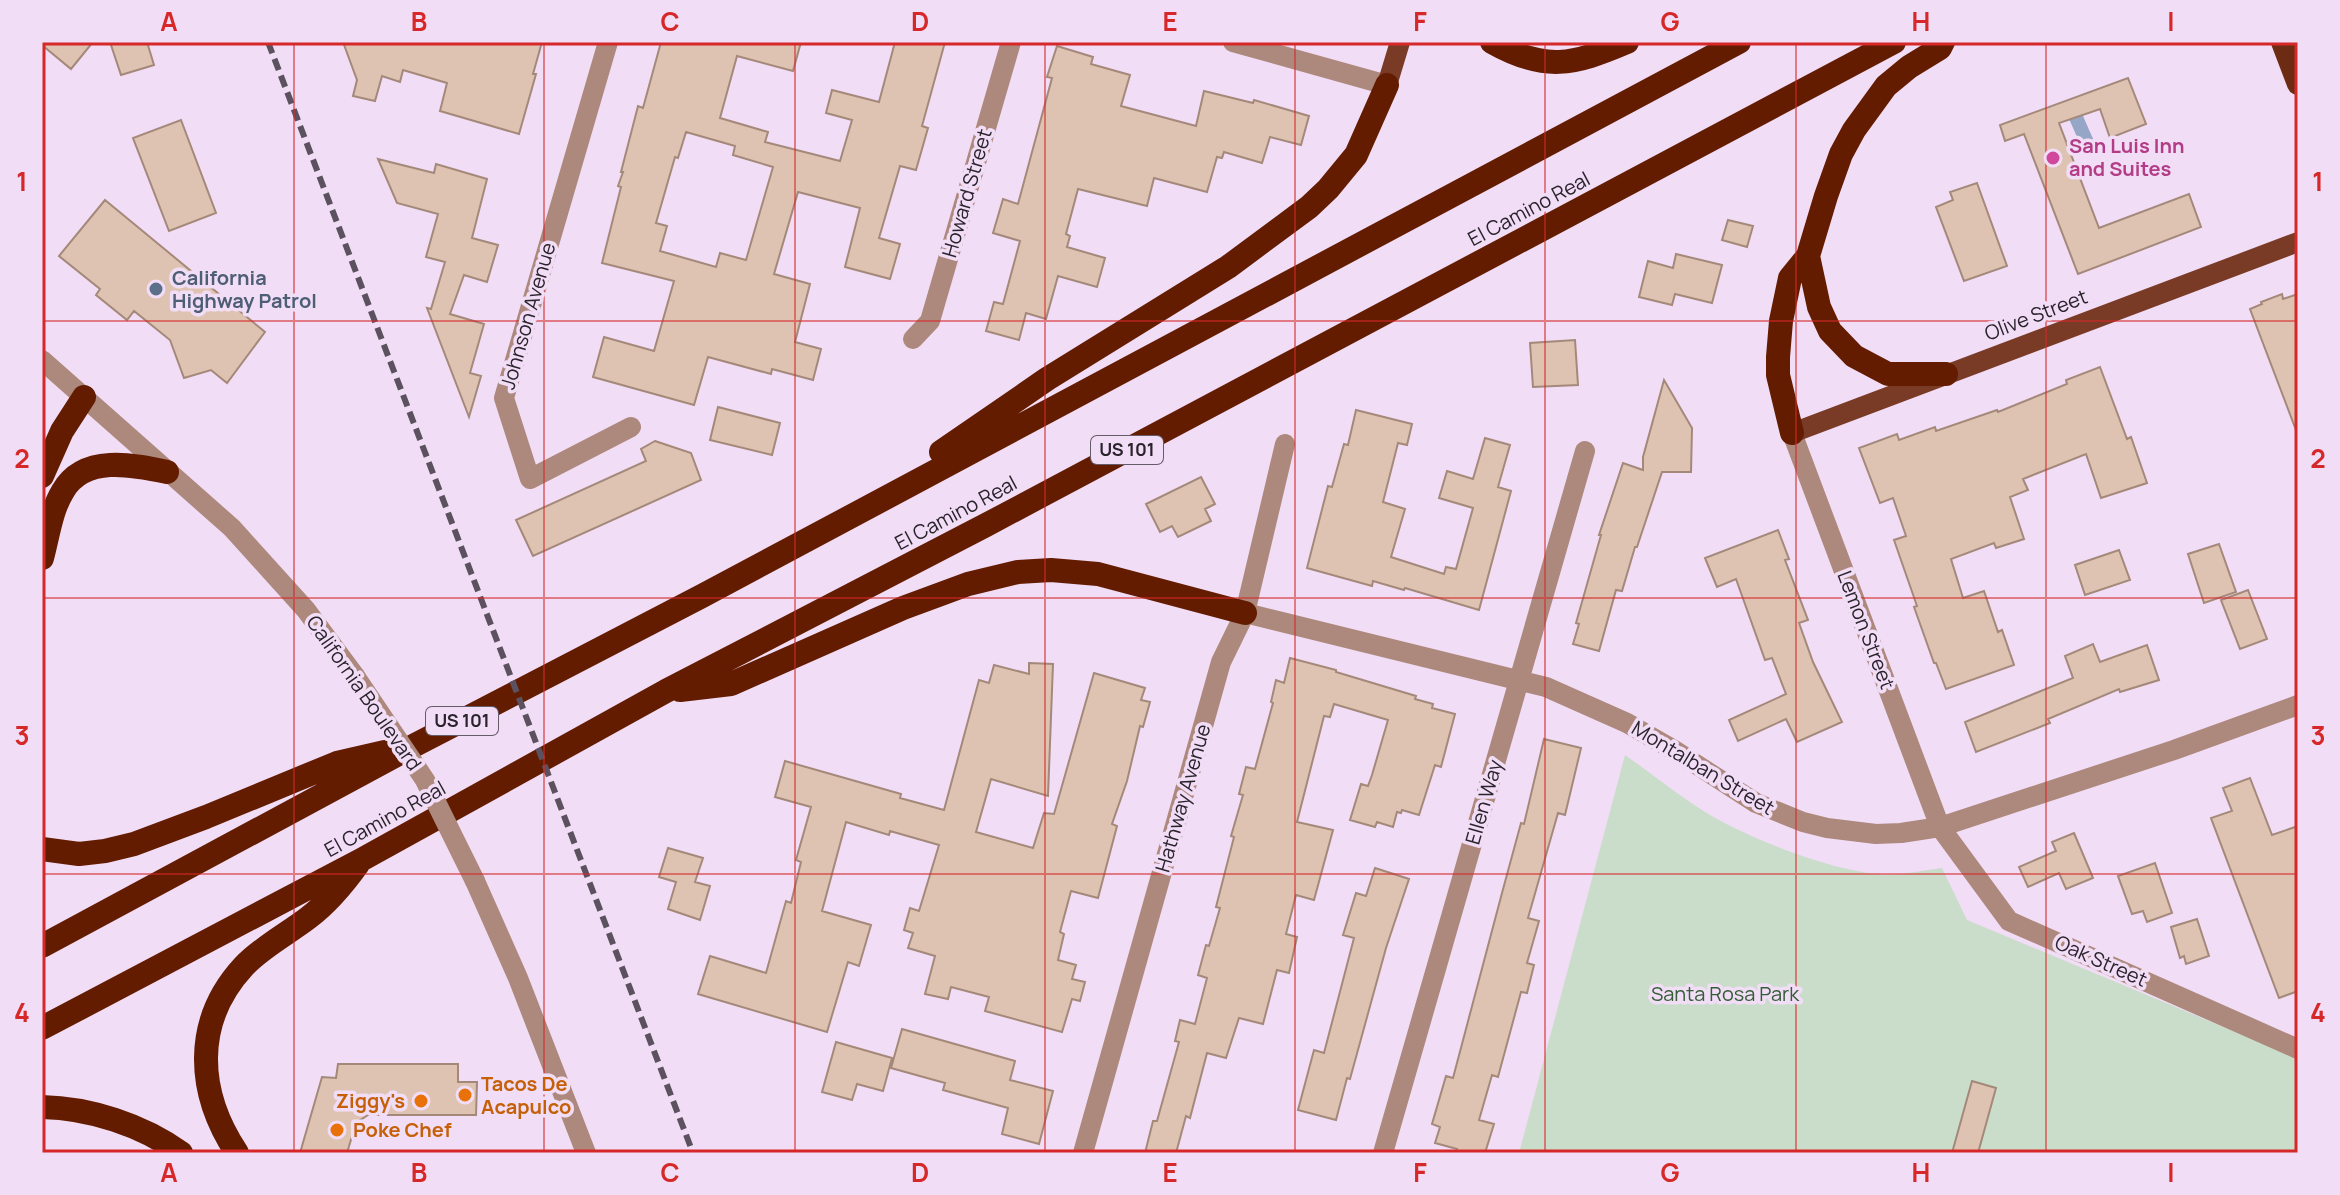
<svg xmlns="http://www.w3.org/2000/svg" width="2340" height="1195" viewBox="0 0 2340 1195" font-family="Manrope,sans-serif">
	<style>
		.green { fill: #caddca }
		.water { fill: #95a6c6 }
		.building { fill: #dfc3b2; stroke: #a4897a; stroke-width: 2; fill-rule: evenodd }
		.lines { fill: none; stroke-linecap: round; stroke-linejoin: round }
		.minor { stroke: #ad887c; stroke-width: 20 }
		.tertiary { stroke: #ad887c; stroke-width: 20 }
		.primary { stroke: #793a26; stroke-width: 20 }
		.trunk { stroke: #6e2b13; stroke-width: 22 }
		.motorway { stroke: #641c00; stroke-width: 24 }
		.rail { stroke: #5c515e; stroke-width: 6; stroke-dasharray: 12 6; stroke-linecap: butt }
		.tertiary-bridge { stroke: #ad887c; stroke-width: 20 }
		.grid { fill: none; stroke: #d62828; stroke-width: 2; stroke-opacity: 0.55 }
		.hotel-dot { fill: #d1479c; stroke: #f1ddf6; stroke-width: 3 }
		.service-dot { fill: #5c6f8a; stroke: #f1ddf6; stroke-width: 3 }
		.food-dot { fill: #e8710a; stroke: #f1ddf6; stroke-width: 3 }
		.labels { text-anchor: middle; stroke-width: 7; stroke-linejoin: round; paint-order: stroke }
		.shield { fill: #f1ddf6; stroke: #665b69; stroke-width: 2 }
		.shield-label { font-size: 18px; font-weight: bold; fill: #2a232c }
		.hotel-label { font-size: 20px; font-weight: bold; fill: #b23c85; stroke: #f1ddf6; text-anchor: start }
		.street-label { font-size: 20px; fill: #2a232c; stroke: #f1ddf6 }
		.service-label { font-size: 20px; font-weight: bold; fill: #4e5e75; stroke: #f1ddf6; text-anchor: start }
		.park-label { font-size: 20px; fill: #335d35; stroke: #f1ddf6 }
		.food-label { font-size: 20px; font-weight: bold; fill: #c56008; stroke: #f1ddf6; text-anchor: start }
		.neatline { fill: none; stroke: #d62828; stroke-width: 3 }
		.grid-label { font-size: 26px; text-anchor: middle; font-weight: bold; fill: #d62828 }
	</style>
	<rect width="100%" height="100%" fill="#f1ddf6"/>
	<path class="green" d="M1625 755C1655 776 1685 801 1717 819 1761 843 1836 872 1886 875 1904 875 1924 870 1942 868L1967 920 2298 1058V1153H1519Z"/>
	<path class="water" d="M2079 107 2094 141 2081 146 2066 112Z"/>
	<path class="building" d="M42 42H93L71 69 42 45Z
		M110 42H147L154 65 121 75Z
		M343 42H542L533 74H536L519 134 440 111 447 83 403 70 400 82 382 76 375 101 353 96 357 80Z
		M661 42H801L793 71 737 56 720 118 768 132 765 142 840 161 852 120 826 113 832 90 879 102 895 42H945L922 126 928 128 916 170 900 166 879 238 900 244 890 279 845 267 860 208 798 192 774 274 810 284 795 342 821 349 813 380 772 369 771 374 708 357 694 405 593 377 604 337 654 351 674 281 602 263 621 187 618 186 623 172H621L638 106 643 108ZM686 132 735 146 733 155 773 167 746 260 720 253 716 267 660 251 667 226 656 223 675 157 678 158Z
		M1057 46 1093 57 1091 64 1130 75 1121 106 1196 126 1204 91 1253 103 1254 100 1309 116 1301 145 1270 137 1262 163 1224 152 1222 158 1217 157 1207 192 1154 178 1147 206 1078 189 1066 234 1070 236 1067 247 1105 258 1097 287 1058 276 1046 319 1026 313 1019 340 986 331 994 302 1003 304 1020 241 993 233 1003 199 1018 204 1052 78 1047 77Z
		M2128 78 2146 124 2110 138 2100 109 2059 123 2099 228 2189 194 2201 227 2078 274 2024 134 2005 141 2000 125Z
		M181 120 216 213 169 231 133 138Z
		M378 159 434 173 436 164 487 179 472 238 498 245 487 282 464 275 450 314 484 324 470 373 481 376 469 417 427 308 431 309 445 262 426 257 438 214 397 203Z
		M1977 183 2007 266 1964 281 1936 207 1953 200 1950 192Z
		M105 200 265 332 227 383 211 370 184 378 170 340 134 311 127 320 96 295 100 289 59 256Z
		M1728 220 1753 226 1747 247 1722 240Z
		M1676 254 1722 265 1712 303 1675 294 1672 305 1639 297 1648 261 1673 268Z
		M2282 294 2283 299 2298 294V429L2296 430 2250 309 2262 304 2261 302Z
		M1575 340 1578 385 1533 387 1530 343Z
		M2100 367 2127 439 2131 437 2147 483 2101 498 2086 454 2023 479 2028 490 2010 497 2024 539 1996 548 1994 543 1951 559 1963 598 1984 591 1998 632 2002 630 2014 665 1946 689 1936 663H1934L1914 607 1917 606 1894 540 1906 536 1893 498 1880 503 1859 448 1897 434 1899 440 1935 427 1936 431 1997 410 1998 412 2067 384 2066 380Z
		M1664 380 1692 428 1691 472H1662L1637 547H1635L1622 591 1616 590 1599 651 1573 644 1579 624 1576 623 1601 535H1599L1623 463 1643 470V457Z
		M718 407 780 423 772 455 710 440Z
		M1356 410 1412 424 1407 445 1398 443 1383 502 1405 509 1391 557 1444 574 1446 567 1456 569 1473 508 1439 498 1447 471 1473 479 1485 438 1510 445 1498 487 1511 491 1479 610 1405 588 1404 590 1373 581 1372 586 1307 568 1328 486 1332 487 1344 444 1348 445Z
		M655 441 691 453 701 480 533 556 516 520 646 461 641 449Z
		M1201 477 1215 504 1205 509 1211 521 1178 537 1172 526 1160 532 1146 504Z
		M1778 530 1789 559 1785 560 1808 620 1799 623 1813 662 1842 722 1797 742 1786 719 1738 741 1729 720 1786 694 1772 658 1765 660 1736 579 1717 587 1705 558Z
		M2219 544 2236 592 2204 603 2188 554Z
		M2119 550 2130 580 2085 595 2075 565Z
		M2248 590 2267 639 2240 649 2221 600Z
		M2093 644 2100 662 2147 645 2159 680 2120 692 2119 689 2048 719 2050 723 1976 752 1965 722 2073 678 2065 656Z
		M1290 658 1336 670V672L1416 696 1415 699 1433 704 1432 708 1455 714 1441 767 1435 765 1419 815 1402 810 1401 813 1397 812 1393 827 1377 822 1375 827 1350 820 1361 784 1368 786 1372 775 1388 720 1334 704 1330 717 1324 716 1297 822 1333 830 1314 900 1296 895 1286 934 1297 937 1289 973 1277 970 1263 1024 1239 1018 1226 1058 1207 1053 1190 1118 1186 1116 1176 1153H1145L1153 1121H1157L1179 1042 1175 1041 1180 1020 1195 1024 1207 978 1198 975 1206 945 1209 946 1220 908 1216 907 1234 837 1231 836 1243 795 1239 794 1246 767 1255 769 1273 703 1271 702 1276 680 1284 683Z
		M1029 663 1053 664 1048 796 991 779 976 832 1033 848 1044 813 1054 814 1094 673 1145 688 1141 700 1150 702 1143 727 1140 726 1127 781 1112 824 1117 826 1098 898 1071 891 1060 932 1064 934 1058 960 1076 965 1072 979 1085 982 1080 1001 1072 999 1062 1032 985 1011 989 997 951 987 948 999 925 994 935 956 908 948 913 933 904 930 910 908 919 911 939 845 890 831 889 835 846 822 822 911 871 925 859 966 848 962 827 1032 698 994 710 956 766 973 786 901 791 903 801 862 796 860 811 807 775 797 785 761 901 794 900 798 944 810 979 680 989 683 994 665 1029 674Z
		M1544 739 1581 748 1565 815 1558 813 1528 918 1539 921 1527 963 1534 965 1527 993 1521 992 1498 1077 1492 1075 1479 1120 1494 1124 1485 1153H1456L1457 1149 1435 1143 1440 1127 1432 1124 1446 1076 1453 1078 1502 893 1521 823 1524 824Z
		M2250 778 2272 835 2298 826V991L2279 998 2211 818 2232 811 2223 788Z
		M2074 833 2093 878 2066 889 2059 873 2028 887 2019 867 2056 851 2052 842Z
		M668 848 703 858 695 882 710 886 700 920 668 909 676 882 659 877Z
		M2155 863 2172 913 2147 922 2143 911 2132 914 2118 876Z
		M1375 868 1409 879 1386 948 1350 1079 1347 1078 1336 1120 1298 1110 1314 1050 1324 1053 1354 938 1343 935 1356 893 1366 896Z
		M2197 919 2209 956 2186 964 2184 956 2180 958 2171 927Z
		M902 1029 1015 1061 1010 1080 1053 1091 1039 1144 1002 1134 1008 1108 943 1090 945 1083 891 1068Z
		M836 1042 892 1058 883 1091 857 1084 852 1100 822 1092Z
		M338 1064H458V1082H477L476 1115H368L356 1123 347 1153H300L322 1077 336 1078Z
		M1972 1081 1996 1088 1978 1153H1952Z"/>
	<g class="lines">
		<path class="minor" d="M608 42 504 398 530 479 631 427
			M1233 42 1387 85
			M913 339 930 321 1011 42
			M1792 433 1940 827 2009 921 2298 1049
			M1245 613 1546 687 1627 723 1674 750 1756 803 1803 822 1827 828 1876 834 1901 833 1940 827 2174 750 2298 705
			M1083 1153 1221 662 1245 613 1285 444
			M1383 1153 1585 451"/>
		<path class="tertiary" d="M42 360 232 528 306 610 355 676
			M475 881 518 978 586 1153"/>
		<path class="primary" d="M1387 85 1400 42
			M1792 433 2298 242"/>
		<path class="trunk" d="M2282 42 2298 84"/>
		<path class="motorway" d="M1492 42C1545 72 1573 65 1627 42
			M1943 42 1940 48 1909 67 1886 86 1854 130 1841 154 1826 196 1808 256 1819 307 1830 331 1854 356 1888 374H1946
			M1792 433 1778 375V357L1781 321 1790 278 1808 256
			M941 452 1047 379 1228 267 1309 207 1328 189 1356 155 1387 85
			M42 476 62 431 84 397
			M42 558C48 536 51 510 63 491 84 454 134 465 167 472
			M680 690 731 684 903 608 968 584 1018 572 1051 570 1098 574 1245 613
			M42 849 79 854 105 851 134 844 206 817 337 763 385 752
			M42 946 415 745 702 596 1739 42
			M42 1028 361 860 666 691 986 525 1894 42
			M42 1107C90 1108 142 1125 181 1153
			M237 1153C197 1093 192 1022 244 966 262 947 287 934 308 918 328 903 343 885 358 864"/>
		<path class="rail" d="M268 42 693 1153"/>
		<path class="tertiary-bridge" d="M355 676 425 780 475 881"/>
	</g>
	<path class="grid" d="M294 42V1153M544 42V1153M795 42V1153M1045 42V1153M1295 42V1153M1545 42V1153M1796 42V1153M2046 42V1153M42 321H2298M42 598H2298M42 874H2298"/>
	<circle class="hotel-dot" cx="2053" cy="158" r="8"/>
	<circle class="service-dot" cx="156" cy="289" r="8"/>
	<g class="food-dot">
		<circle cx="465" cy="1095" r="8"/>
		<circle cx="421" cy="1101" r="8"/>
		<circle cx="337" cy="1130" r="8"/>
	</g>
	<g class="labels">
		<g class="shield">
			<rect x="1091" y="436" width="72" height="28" rx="6"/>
			<rect x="426" y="707" width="72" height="28" rx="6"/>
		</g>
		<g class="shield-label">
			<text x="1127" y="456">US 101</text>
			<text x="462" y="727">US 101</text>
		</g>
		<g class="hotel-label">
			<text x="2069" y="153">San Luis Inn<tspan x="2069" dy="23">and Suites</tspan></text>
		</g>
		<g class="street-label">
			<text transform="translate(967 193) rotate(-74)" y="7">Howard Street</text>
			<text transform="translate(1529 209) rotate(-28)" y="7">El Camino Real</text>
			<text transform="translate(2036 315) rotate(-21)" y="7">Olive Street</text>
			<text transform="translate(528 316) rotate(-74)" y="7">Johnson Avenue</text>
			<text transform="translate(956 513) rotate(-28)" y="7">El Camino Real</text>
			<text transform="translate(1866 630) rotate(69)" y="7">Lemon Street</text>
			<text transform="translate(364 693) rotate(55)" y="7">California Boulevard</text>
			<text transform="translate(1703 768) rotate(31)" y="7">Montalban Street</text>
			<text transform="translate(1183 798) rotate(-74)" y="7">Hathway Avenue</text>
			<text transform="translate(1484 802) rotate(-74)" y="7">Ellen Way</text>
			<text transform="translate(385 819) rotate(-29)" y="7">El Camino Real</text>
			<text transform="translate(2101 961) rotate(24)" y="7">Oak Street</text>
		</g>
		<g class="service-label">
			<text x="172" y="285">California<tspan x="172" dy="23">Highway Patrol</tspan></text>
		</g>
		<g class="park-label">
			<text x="1725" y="1001">Santa Rosa Park</text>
		</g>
		<g class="food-label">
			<text x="481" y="1091">Tacos De<tspan x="481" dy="23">Acapulco</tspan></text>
			<text x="405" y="1108" text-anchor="end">Ziggy's</text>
			<text x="353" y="1137">Poke Chef</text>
		</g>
	</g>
	<rect width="2340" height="1195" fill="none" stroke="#f1ddf6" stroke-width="88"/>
	<rect x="44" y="44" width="2252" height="1107" class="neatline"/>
	<g class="grid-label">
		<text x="169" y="31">A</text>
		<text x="419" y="31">B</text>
		<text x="670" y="31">C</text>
		<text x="920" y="31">D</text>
		<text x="1170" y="31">E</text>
		<text x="1420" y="31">F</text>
		<text x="1670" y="31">G</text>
		<text x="1921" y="31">H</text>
		<text x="2171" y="31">I</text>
		<text x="22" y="191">1</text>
		<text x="2318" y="191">1</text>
		<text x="22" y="468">2</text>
		<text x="2318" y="468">2</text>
		<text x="22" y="745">3</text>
		<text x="2318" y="745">3</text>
		<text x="22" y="1022">4</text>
		<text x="2318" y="1022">4</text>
		<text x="169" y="1182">A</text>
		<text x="419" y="1182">B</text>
		<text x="670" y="1182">C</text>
		<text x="920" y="1182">D</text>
		<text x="1170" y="1182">E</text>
		<text x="1420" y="1182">F</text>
		<text x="1670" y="1182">G</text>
		<text x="1921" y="1182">H</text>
		<text x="2171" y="1182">I</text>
	</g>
</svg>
